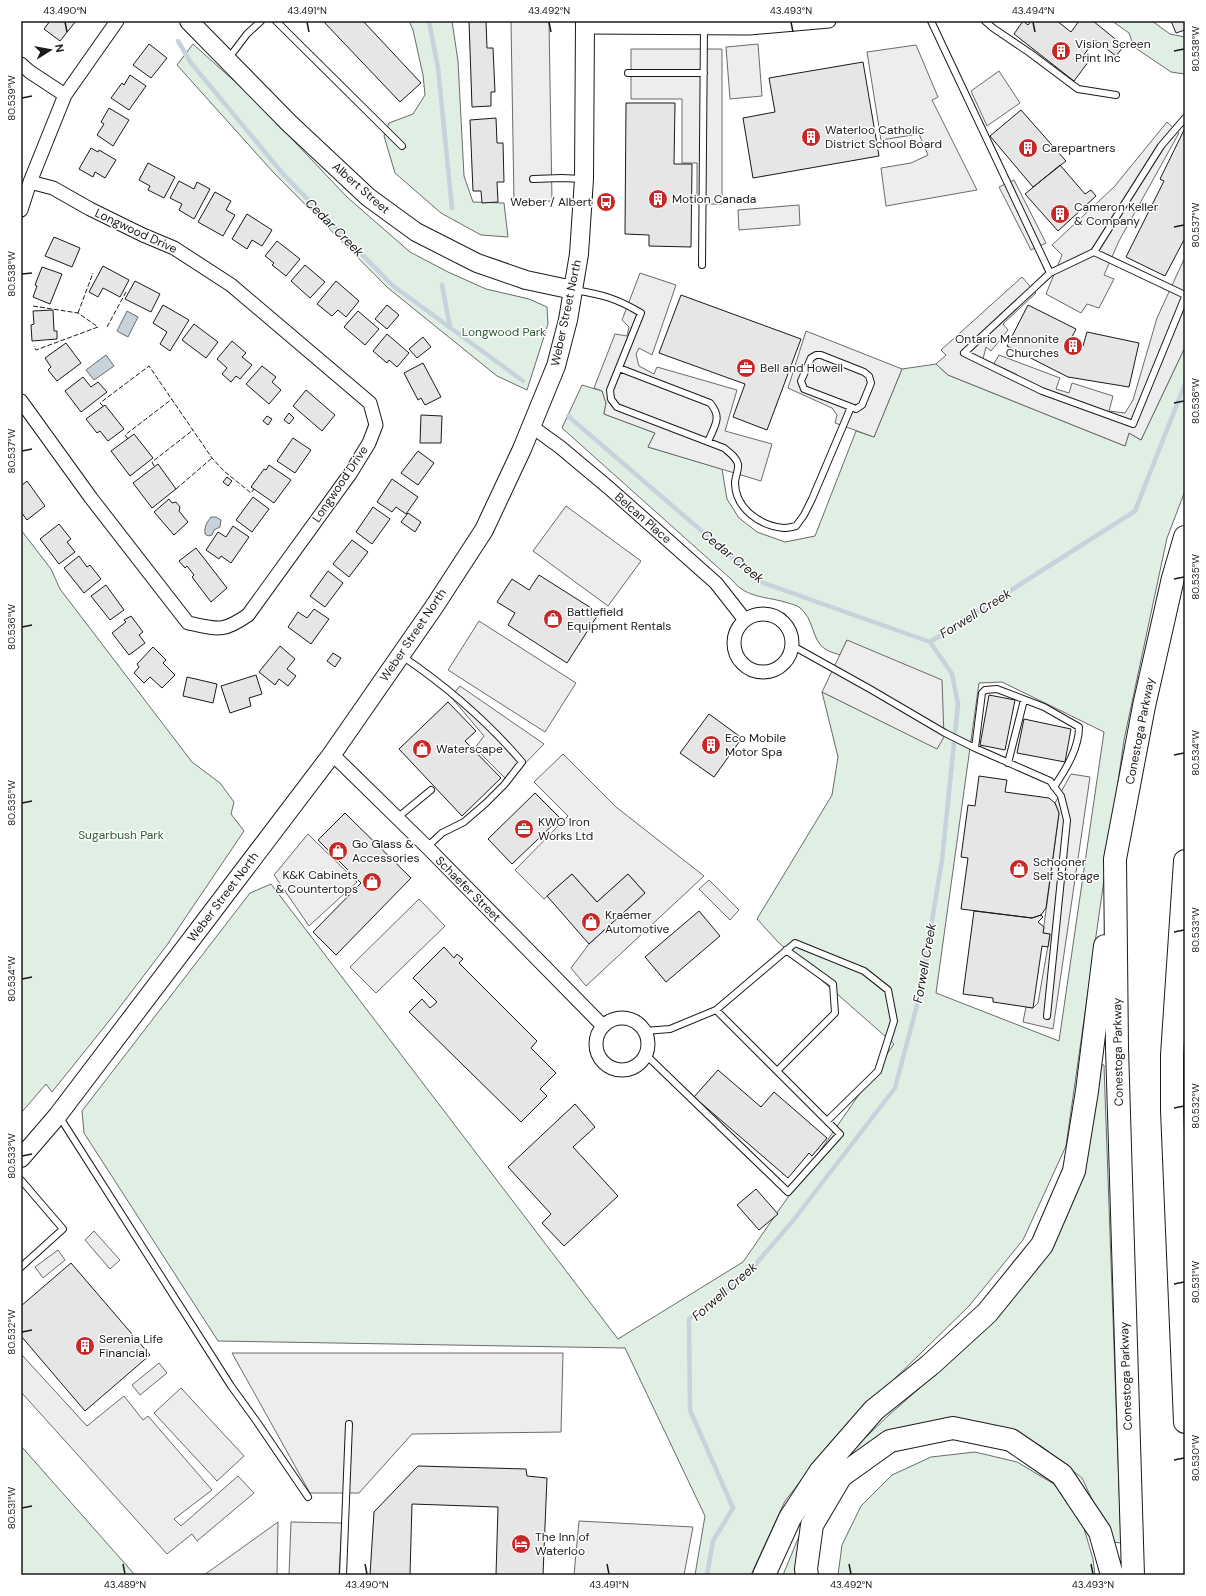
<svg xmlns="http://www.w3.org/2000/svg" width="1206" height="1596" viewBox="0 0 1206 1596" font-family="'DM Sans',sans-serif">
	<style>
		.green { fill: #e0efe3; stroke: #6a6a6a; fill-rule: evenodd }
		.parking { fill: #ededed; stroke: #6a6a6a }
		.water { fill: #c6d2dc; stroke: #6a6a6a }
		.lines { fill: none; stroke-linecap: round; stroke-linejoin: round }
		.stream { stroke: #c6d2dc; stroke-width: 4.5 }
		.building { fill: #e6e6e6; stroke: #1a1a1a }
		.lane-casing { stroke: #1a1a1a; stroke-width: 8 }
		.street-casing { stroke: #1a1a1a; stroke-width: 15 }
		.secondary-casing { stroke: #1a1a1a; stroke-width: 20 }
		.highway-casing { stroke: #1a1a1a; stroke-width: 24 }
		.lane { stroke: #fff; stroke-width: 6 }
		.street { stroke: #fff; stroke-width: 13 }
		.secondary { stroke: #fff; stroke-width: 18 }
		.highway { stroke: #fff; stroke-width: 22 }
		.fence { stroke: #1a1a1a; stroke-width: 1; stroke-dasharray: 5 2; stroke-linecap: butt }
		.ticks { fill: none; stroke: #1a1a1a; stroke-width: 1.5 }
		.labels { text-anchor: middle; stroke-width: 3; stroke-linejoin: round; paint-order: stroke }
		.poi-label { font-size: 12px; fill: #1a1a1a; stroke: #fff; text-anchor: start }
		.street-label { font-size: 12px; fill: #1a1a1a; stroke: #fff }
		.park-label { font-size: 12px; fill: #2b5a34; stroke: #fff }
		.water-label { font-size: 13px; font-style: italic; fill: #1a1a1a; stroke: #fff }
		.neatline { fill: none; stroke: #1a1a1a; stroke-width: 1.5 }
		.ticks-label { font-size: 10px; text-anchor: middle; fill: #1a1a1a }
	</style>
	<rect width="100%" height="100%" fill="#fff"/>
	<path class="green" d="M409 21H452L458 61 464 176 473 202 504 203 508 237 481 235 441 213 395 173 384 136 389 123 413 114 425 95 423 75 413 30Z
		M1112 21H1152L1170 34 1185 37V74L1171 72 1134 47 1129 33Z
		M193 44 252 97 347 197 410 252 448 272 486 289 529 299 547 307 548 324 527 390 497 376 388 288 273 172 177 65Z
		M1185 347V491L1167 538 1124 740 1066 1146 1023 1240 969 1306 836 1436 785 1501 751 1575H695L705 1516 625 1348 218 1341 84 1133 82 1111 250 893 271 884 618 1339 743 1262 894 1044 778 942 757 919 832 795 838 757 822 692 937 748 847 640 840 655C835 653 829 652 825 649 811 640 815 619 799 607 796 605 791 604 788 603 767 596 747 599 732 580L562 428 582 385 602 391 606 403 604 414 655 433 648 447 722 469 727 499 739 518 757 532 785 542 815 536 856 431 874 437 902 369 936 364 948 375 1125 446 1129 433 1141 440ZM1002 682 1104 732 1059 1041 936 993 979 683Z
		M21 530 51 569 60 589 192 762 220 783 234 802 231 814 244 831 167 945 113 1016 52 1092 46 1084 21 1113Z
		M1096 1064 1104 1065 1121 1543 1112 1542 1082 1478 1041 1446 1001 1428 899 1429 841 1461 890 1414 960 1353 1043 1255Z
		M21 1446 135 1575H21Z
		M975 1452 1017 1462 1054 1484 1081 1518 1093 1559 1095 1575H838L842 1545 861 1506 892 1475 931 1457Z
		M807 1517 800 1575H783Z"/>
	<path class="parking" d="M511 21H549L552 201 514 202Z
		M758 44 762 96 730 99 726 47Z
		M916 45 938 97 932 100 977 190 886 206 881 168 911 163 928 155 919 134 881 140 867 52Z
		M631 49H722V204H697V163H682V99H631Z
		M999 71 1020 103 987 126 971 91Z
		M1167 122 1179 133 1119 241 1104 275 1114 279 1099 308 1087 304 1081 313 1046 294 1062 255 1052 245 1114 187Z
		M1014 180 1046 243 1031 250 999 187Z
		M799 205 800 225 739 230 738 210Z
		M1185 257V347L1141 440 1129 433 1125 446 948 375 936 364 946 355 941 350 1022 277 1036 293 1003 324 1008 330 991 351 986 347 983 359 993 365 999 355 1060 378 1056 389 1069 393 1072 383 1113 396 1109 411 1125 413 1133 400 1157 318Z
		M640 273 676 285 652 355 639 348 636 354 639 366 654 374 657 367 737 390 725 431 772 444 761 481 648 447 655 433 604 414 606 403 602 391 594 388 615 334 627 336 629 327 622 320Z
		M806 331 902 369 874 437 835 423 837 415 832 408 788 388Z
		M566 506 641 561 608 606 533 551Z
		M479 621 576 683 545 732 448 670Z
		M847 640 942 680 944 737 937 749 822 692Z
		M460 686 544 744 508 781 475 748 484 736 451 697Z
		M563 754 616 807 704 876 586 986 571 968 589 944 645 893 628 874 597 902 572 874 544 899 515 870 568 816 534 782Z
		M1071 774 1090 777 1053 1029 1023 1022 1026 1007 1033 1008 1038 1003 1050 934 1043 933 1059 813 1055 803Z
		M308 834 357 882 309 926 274 875Z
		M709 880 739 910 730 920 699 889Z
		M419 899 445 926 376 993 350 967Z
		M94 1231 120 1260 110 1269 85 1240Z
		M58 1250 65 1260 43 1278 35 1267Z
		M232 1353H563L561 1432 412 1434 359 1493H310Z
		M21 1354 87 1426 124 1396 143 1420 148 1416 212 1490 174 1519 181 1526 238 1476 254 1493 197 1541 192 1534 167 1554 21 1392Z
		M159 1363 167 1373 140 1395 132 1385Z
		M181 1388 244 1456 217 1481 154 1413Z
		M579 1521 693 1527 684 1575H574Z
		M278 1522 277 1575H204Z
		M291 1522 342 1523 339 1575H289Z"/>
	<path class="water" d="M127 311 138 317 128 337 117 331Z
		M106 355 114 366 94 380 86 370Z
		M211 517H216L221 520 220 527 214 530 212 535 208 536 205 534C204 527 207 522 211 517Z"/>
	<g class="lines">
		<path class="stream" d="M429 21 438 68 452 208
			M178 41 191 63 284 175 392 285 523 381
			M442 285 450 327
			M568 416 761 582 930 642
			M930 642 1135 511 1185 384
			M707 1575 713 1541 733 1508 690 1410 689 1319 747 1274 792 1222 895 1088 920 994 942 860 958 704 952 674 930 642"/>
	</g>
	<path class="building" d="M50 21H76L60 41 44 29Z
		M323 21H363L421 83 400 102Z
		M469 21H486L487 48H493L495 92H491V106L472 107Z
		M1023 21 1028 25 1031 21H1057L1071 32 1079 21H1093L1124 46 1116 56 1095 40 1083 56 1089 61 1074 81 1014 34Z
		M1171 21H1185V30L1176 33Z
		M149 44 167 58 151 78 133 65Z
		M863 62 879 156 753 178 743 118 775 112 769 78Z
		M130 75 146 86 129 110 111 98 122 83 124 85Z
		M626 103H675L674 164H692L691 247 649 246V235L625 234Z
		M109 108 129 120 113 146 97 135 104 124 101 122Z
		M1021 110 1066 161 1033 187 990 136Z
		M496 118 497 143H503L504 182H497L498 202 482 203 481 191H473L470 120Z
		M1185 128V238L1165 276 1126 257 1164 181 1160 179Z
		M91 148 98 152 99 150 116 160 105 178 95 172 93 177 79 169Z
		M148 163 175 177 164 198 148 190 150 186 139 180Z
		M1060 165 1085 194 1091 190 1096 196 1058 231 1025 194Z
		M179 181 194 189 197 182 210 189 194 219 179 210 182 204 170 198Z
		M215 192 231 201 226 210 235 215 223 236 198 222Z
		M247 214 272 230 262 246 252 240 247 249 232 239Z
		M54 237 80 248 72 267 45 256Z
		M277 241 300 259 286 276 272 265 274 263 265 256Z
		M305 265 325 282 310 298 291 281Z
		M103 266 129 280 120 297 103 288 98 297 89 292Z
		M42 267 62 274 50 304 33 297 37 286 35 285Z
		M135 281 160 294 151 312 125 299Z
		M336 281 359 301 346 317 338 310 332 316 317 304Z
		M681 295 801 339 767 430 733 417 745 384 659 353Z
		M163 305 189 320 170 351 160 344 167 332 153 323Z
		M387 305 399 315 387 329 375 319Z
		M1028 305 1076 329 1070 341 1083 346 1087 332 1139 343 1129 387 1068 377 1007 346Z
		M53 310 54 331H57V339L32 341 31 325 34 324 33 311Z
		M358 311 379 329 365 345 344 327Z
		M194 324 218 342 206 358 182 340Z
		M387 334 409 353 397 367 389 360 387 363 373 351Z
		M423 337 431 347 417 358 409 349Z
		M232 341 246 353 242 357 252 365 240 379 236 376 231 382 222 374 227 368 217 359Z
		M66 343 81 363 57 381 48 370 51 367 45 358Z
		M423 363 441 397 425 405 421 398 418 400 404 373Z
		M262 366 276 377 272 382 281 390 269 404 246 384Z
		M83 377 91 387 98 382 107 392 81 412 65 391Z
		M306 390 335 415 322 431 293 406Z
		M105 405 124 429 108 441 100 431 97 433 86 419Z
		M289 413 294 418 289 424 284 420Z
		M421 415 442 416 441 443H420Z
		M267 416 272 419 268 425 263 421Z
		M134 434 153 458 130 476 111 451Z
		M293 438 311 450 295 473 277 461Z
		M418 451 434 463 418 485 401 473Z
		M158 464 176 489 152 508 133 483Z
		M269 465 291 480 274 503 251 487 264 469 266 470Z
		M227 477 232 481 228 486 223 482Z
		M392 479 418 497 406 514 396 507 392 512 377 502Z
		M27 481 45 506 27 520 21 512V486Z
		M253 497 269 509 252 532 236 520Z
		M169 499 172 503 176 502 180 507 179 511 188 522 174 535 154 512Z
		M373 507 390 519 372 544 356 532Z
		M408 513 421 522 415 532 401 522Z
		M59 524 71 539 67 542 75 552 59 564 40 539Z
		M233 526 249 537 231 563 221 556 219 559 206 550 218 532 226 537Z
		M352 540 368 552 349 577 333 564Z
		M196 548 227 588 211 602 192 577 194 575 187 566 185 568 179 561Z
		M79 556 87 567 90 565 101 579 84 593 64 568Z
		M328 571 343 583 325 607 310 596Z
		M539 575 599 613 567 663 508 625 515 613 497 602 512 579 529 590Z
		M106 585 124 610 110 620 91 596Z
		M314 609 329 619 311 644 288 627 298 612 307 618Z
		M131 616 143 632 139 635 145 643 129 655 112 633 126 622 124 620Z
		M280 646 295 659 287 669 296 676 288 686 279 679 275 685 259 672Z
		M153 647 166 660 163 663 175 675 162 688 150 677 144 683 134 673 139 667 137 664Z
		M333 653 341 658 335 667 327 661Z
		M256 675 262 694 249 698 251 706 230 713 221 686Z
		M187 677 217 684 213 703 183 696Z
		M989 695 1015 700 1005 750 980 745Z
		M448 702 476 731 465 741 501 778 462 816 399 749Z
		M709 714 742 738 714 777 680 753Z
		M1024 719 1071 729 1065 762 1017 753Z
		M979 776 1007 780 1005 792 1049 798 1055 803 1059 813 1046 908 1041 915 1032 918 961 909 968 858 961 857 968 805 975 806Z
		M535 793 560 818 512 864 488 839Z
		M345 813 411 878 336 955 313 932 361 883 318 840Z
		M572 874 597 902 628 874 645 893 589 944 547 896Z
		M699 911 720 936 666 982 645 957Z
		M974 911 1032 918 1041 915 1043 917 1038 922 1044 927 1043 933 1050 934 1048 947 1042 946 1033 1008 993 1002V998L963 994Z
		M444 947 454 958 457 954 463 959 459 963 537 1041 531 1048 556 1073 540 1089 547 1096 521 1122 409 1012 422 999 430 1008 437 1002 413 978Z
		M718 1070 761 1107 774 1092 827 1138 812 1156 809 1153 788 1178 694 1097Z
		M575 1104 595 1127 573 1147 618 1196 564 1246 542 1223 551 1214 508 1167Z
		M756 1189 778 1214 759 1230 737 1205Z
		M71 1263 150 1355 85 1411 21 1336V1306Z
		M418 1466 526 1469 527 1476 547 1478 543 1575H496L498 1507 412 1504 410 1575H370L374 1512Z"/>
	<g class="lines">
		<g class="lane-casing">
			<path id="lane" d="M276 21 402 146
				M931 21 1050 273
				M985 21 993 28 1030 53 1078 89 1116 95
				M228 59 247 34 261 21
				M628 73H704
				M533 179 562 178 583 179
				M1094 252 1161 146 1185 118
				M702 265 704 28
				M575 290C603 295 616 298 641 313L610 390 611 399 617 407 724 448C730 453 736 457 738 464 739 470 735 477 735 483 735 508 760 526 784 528 787 528 792 527 796 526L804 515 812 499 851 407
				M1185 295 1094 252 1050 273 964 353 1042 391 1133 424 1185 297
				M816 355H821L864 372 869 376 871 383 862 405 856 409 851 407 804 389 801 381 811 358Z
				M619 368 710 403C723 418 714 426 708 442
				M793 646 870 689 945 733 975 748 1050 781 1061 796 1067 820 1047 1016
				M402 656C446 686 487 721 522 762L504 785 486 803 464 822 442 833 427 847
				M975 748 982 693 985 690 997 689 1044 707 1079 727C1079 748 1066 769 1054 787
				M1008 763 1024 700
				M397 818 431 790
				M716 1010 795 943 864 971 888 990 894 1021 878 1071 827 1121
				M645 1031 670 1029 716 1010 840 1134 788 1192 646 1055
				M777 1071 835 1013 833 984 786 950
				M59 1116 231 1386 257 1422 308 1497
				M21 1180 63 1229 21 1267
				M343 1575 349 1424"/>
		</g>
		<g class="street-casing">
			<path id="street" d="M585 27 749 28 829 21
				M21 64 30 72 65 95
				M21 210 30 182 65 95 117 21
				M21 401 91 498 188 623C218 629 222 633 248 615L350 474 369 443 376 425 370 403 231 285 174 248 143 235 90 209 53 188 30 182
				M531 426 560 447 609 488 716 583 745 620
				M734 643a29 29 0 1 1 58 0a29 29 0 1 1-58 0Z
				M332 754 427 847 603 1026
				M596 1044a26 26 0 1 1 52 0a26 26 0 1 1-52 0Z"/>
		</g>
		<g class="secondary-casing">
			<path id="secondary" d="M189 21 289 123 368 197 416 232 477 263 526 280 573 290
				M21 1158 58 1115 332 754 434 607 484 530 522 449 556 366 568 320 579 254 584 179 585 21"/>
		</g>
		<g class="highway-casing">
			<path id="highway" d="M1185 861 1172 1055V1110L1185 1422
				M764 1575 790 1518 820 1472 874 1410 930 1365 987 1313 1042 1245 1074 1171 1087 1091 1105 946
				M807 1575 806 1569 812 1525 841 1476 890 1441 953 1428 1011 1440 1062 1475 1100 1532 1112 1575
				M1133 1575 1117 1048 1115 859 1144 706 1173 578 1185 537"/>
		</g>
		<use href="#lane" class="lane"/>
		<use href="#street" class="street"/>
		<use href="#secondary" class="secondary"/>
		<use href="#highway" class="highway"/>
		<path class="fence" d="M33 306 78 313 98 327 36 350 34 346
			M78 313 93 273
			M107 327 126 292
			M103 406 100 403 149 366 212 458 224 471 251 493 254 489
			M128 439 125 435 172 399
			M154 466 152 462 193 430
			M176 489 212 458"/>
	</g>
	<path class="ticks" d="M65 22 67 32M307 22 309 32M549 22 551 32M791 22 793 32M1033 22 1035 32M1174 51 1184 49M22 98 32 96M1174 227 1184 225M22 274 32 273M1174 403 1184 401M22 451 32 449M1174 579 1184 577M22 627 32 625M1174 755 1184 753M22 803 32 801M1174 932 1184 930M22 979 32 977M1174 1108 1184 1106M22 1156 32 1154M1174 1284 1184 1282M22 1332 32 1330M1174 1460 1184 1458M22 1508 32 1506M123 1564 125 1574M365 1564 367 1574M607 1564 609 1574M849 1564 851 1574M1091 1564 1093 1574"/>
	<defs>
		<g id="building-disc" transform="scale(1)"><circle r="9.5" fill="#c62828" stroke="#fff"/><path d="M-4-6H4V6H1V3H-1V6H-4ZM-2.5-4.3h1.7v1.8h-1.7ZM.8-4.3h1.7v1.8H.8ZM-2.5-1h1.7V.8h-1.7ZM.8-1h1.7V.8H.8Z" fill="#fff"/></g>
		<g id="bus-disc" transform="scale(1)"><circle r="9.5" fill="#c62828" stroke="#fff"/><path d="M-5-6H5V4H4V6H2V4H-2V6H-4V4H-5ZM-3.5-4V0h7V-4ZM-3.5 1.2v1.5H-2V1.2ZM2 1.2v1.5H3.5V1.2Z" fill="#fff"/></g>
		<g id="office-disc" transform="scale(1)"><circle r="9.5" fill="#c62828" stroke="#fff"/><path d="M-6-3h4V-5.5h4V-3h4V5H-6ZM-1-4.5V-3h2v-1.5ZM-6 0V1H6V0Z" fill="#fff"/></g>
		<g id="shop-disc" transform="scale(1)"><circle r="9.5" fill="#c62828" stroke="#fff"/><path d="M-5-2.5h2.3a2.7 3.5 0 0 1 5.4 0H5L5.5 6h-11ZM-1.5-2.5h3a1.5 2.3 0 0 0-3 0Z" fill="#fff"/></g>
		<g id="hotel-disc" transform="scale(1)"><circle r="9.5" fill="#c62828" stroke="#fff"/><path d="M-6-4.5h1.5V1H6V5H4.5V3h-9V5H-6ZM-4 0a1.8 1.8 0 1 1 3.6 0ZM.5 0V-2.5h3Q6-2.5 6 0Z" fill="#fff"/></g>
	</defs>
	<g fill-rule="evenodd">
		<use href="#building-disc" x="1061" y="51"/>
		<use href="#building-disc" x="811" y="137"/>
		<use href="#building-disc" x="1028" y="148"/>
		<use href="#building-disc" x="658" y="199"/>
		<use href="#bus-disc" x="606" y="202"/>
		<use href="#building-disc" x="1060" y="214"/>
		<use href="#building-disc" x="1073" y="346"/>
		<use href="#office-disc" x="746" y="368"/>
		<use href="#shop-disc" x="553" y="619"/>
		<use href="#building-disc" x="711" y="745"/>
		<use href="#shop-disc" x="422" y="749"/>
		<use href="#office-disc" x="524" y="829"/>
		<use href="#shop-disc" x="338" y="851"/>
		<use href="#shop-disc" x="1019" y="869"/>
		<use href="#shop-disc" x="372" y="882"/>
		<use href="#shop-disc" x="591" y="922"/>
		<use href="#building-disc" x="85" y="1346"/>
		<use href="#hotel-disc" x="521" y="1544"/>
	</g>
	<g class="labels">
		<g class="poi-label">
			<text x="1075" y="48">Vision Screen<tspan x="1075" dy="14">Print Inc</tspan></text>
			<text x="825" y="134">Waterloo Catholic<tspan x="825" dy="14">District School Board</tspan></text>
			<text x="1042" y="152">Carepartners</text>
			<text x="672" y="203">Motion Canada</text>
			<text x="592" y="206" text-anchor="end">Weber / Albert</text>
			<text x="1074" y="211">Cameron Keller<tspan x="1074" dy="14">&amp; Company</tspan></text>
			<text x="1059" y="343" text-anchor="end">Ontario Mennonite<tspan x="1059" dy="14">Churches</tspan></text>
			<text x="760" y="372">Bell and Howell</text>
			<text x="567" y="616">Battlefield<tspan x="567" dy="14">Equipment Rentals</tspan></text>
			<text x="725" y="742">Eco Mobile<tspan x="725" dy="14">Motor Spa</tspan></text>
			<text x="436" y="753">Waterscape</text>
			<text x="538" y="826">KWO Iron<tspan x="538" dy="14">Works Ltd</tspan></text>
			<text x="352" y="848">Go Glass &amp;<tspan x="352" dy="14">Accessories</tspan></text>
			<text x="1033" y="866">Schooner<tspan x="1033" dy="14">Self Storage</tspan></text>
			<text x="358" y="879" text-anchor="end">K&amp;K Cabinets<tspan x="358" dy="14">&amp; Countertops</tspan></text>
			<text x="605" y="919">Kraemer<tspan x="605" dy="14">Automotive</tspan></text>
			<text x="99" y="1343">Serenia Life<tspan x="99" dy="14">Financial</tspan></text>
			<text x="535" y="1541">The Inn of<tspan x="535" dy="14">Waterloo</tspan></text>
		</g>
		<g class="street-label">
			<text transform="translate(361 188) rotate(41)" y="4">Albert Street</text>
			<text transform="translate(136 231) rotate(25)" y="4">Longwood Drive</text>
			<text transform="translate(566 313) rotate(-78)" y="4">Weber Street North</text>
			<text transform="translate(340 484) rotate(-56)" y="4">Longwood Drive</text>
			<text transform="translate(643 518) rotate(41)" y="4">Belcan Place</text>
			<text transform="translate(413 635) rotate(-56)" y="4">Weber Street North</text>
			<text transform="translate(1140 731) rotate(-79)" y="4">Conestoga Parkway</text>
			<text transform="translate(468 889) rotate(45)" y="4">Schaefer Street</text>
			<text transform="translate(223 897) rotate(-53)" y="4">Weber Street North</text>
			<text transform="translate(1118 1052) rotate(-91)" y="4">Conestoga Parkway</text>
			<text transform="translate(1126 1376) rotate(-92)" y="4">Conestoga Parkway</text>
		</g>
		<g class="park-label">
			<text x="504" y="336">Longwood Park</text>
			<text x="121" y="839">Sugarbush Park</text>
		</g>
		<g class="water-label">
			<text transform="translate(335 227) rotate(45)" y="5">Cedar Creek</text>
			<text transform="translate(733 556) rotate(39)" y="5">Cedar Creek</text>
			<text transform="translate(975 613) rotate(-32)" y="5">Forwell Creek</text>
			<text transform="translate(924 963) rotate(-80)" y="5">Forwell Creek</text>
			<text transform="translate(724 1291) rotate(-41)" y="5">Forwell Creek</text>
		</g>
	</g>
	<rect width="1206" height="1596" fill="none" stroke="#ffffff" stroke-width="44"/>
	<g transform="translate(50 50) rotate(79)" stroke="#ffffff" stroke-width="3" paint-order="stroke">
	<path d="M0-3L7 15L0 10L-7 15Z" fill="#1a1a1a"/>
	<text y="-6" font-size="11" font-weight="bold" text-anchor="middle" fill="#1a1a1a">N</text>
	</g>
	<rect x="22" y="22" width="1162" height="1552" class="neatline"/>
	<g class="ticks-label">
		<text x="65" y="14">43.490°N</text>
		<text x="307" y="14">43.491°N</text>
		<text x="549" y="14">43.492°N</text>
		<text x="791" y="14">43.493°N</text>
		<text x="1033" y="14">43.494°N</text>
		<text transform="translate(1195 49) rotate(-90)" y="4">80.538°W</text>
		<text transform="translate(11 98) rotate(-90)" y="4">80.539°W</text>
		<text transform="translate(1195 225) rotate(-90)" y="4">80.537°W</text>
		<text transform="translate(11 274) rotate(-90)" y="4">80.538°W</text>
		<text transform="translate(1195 401) rotate(-90)" y="4">80.536°W</text>
		<text transform="translate(11 451) rotate(-90)" y="4">80.537°W</text>
		<text transform="translate(1195 577) rotate(-90)" y="4">80.535°W</text>
		<text transform="translate(11 627) rotate(-90)" y="4">80.536°W</text>
		<text transform="translate(1195 753) rotate(-90)" y="4">80.534°W</text>
		<text transform="translate(11 803) rotate(-90)" y="4">80.535°W</text>
		<text transform="translate(1195 930) rotate(-90)" y="4">80.533°W</text>
		<text transform="translate(11 979) rotate(-90)" y="4">80.534°W</text>
		<text transform="translate(1195 1106) rotate(-90)" y="4">80.532°W</text>
		<text transform="translate(11 1156) rotate(-90)" y="4">80.533°W</text>
		<text transform="translate(1195 1282) rotate(-90)" y="4">80.531°W</text>
		<text transform="translate(11 1332) rotate(-90)" y="4">80.532°W</text>
		<text transform="translate(1195 1458) rotate(-90)" y="4">80.530°W</text>
		<text transform="translate(11 1508) rotate(-90)" y="4">80.531°W</text>
		<text x="125" y="1588">43.489°N</text>
		<text x="367" y="1588">43.490°N</text>
		<text x="609" y="1588">43.491°N</text>
		<text x="851" y="1588">43.492°N</text>
		<text x="1093" y="1588">43.493°N</text>
	</g>
</svg>
